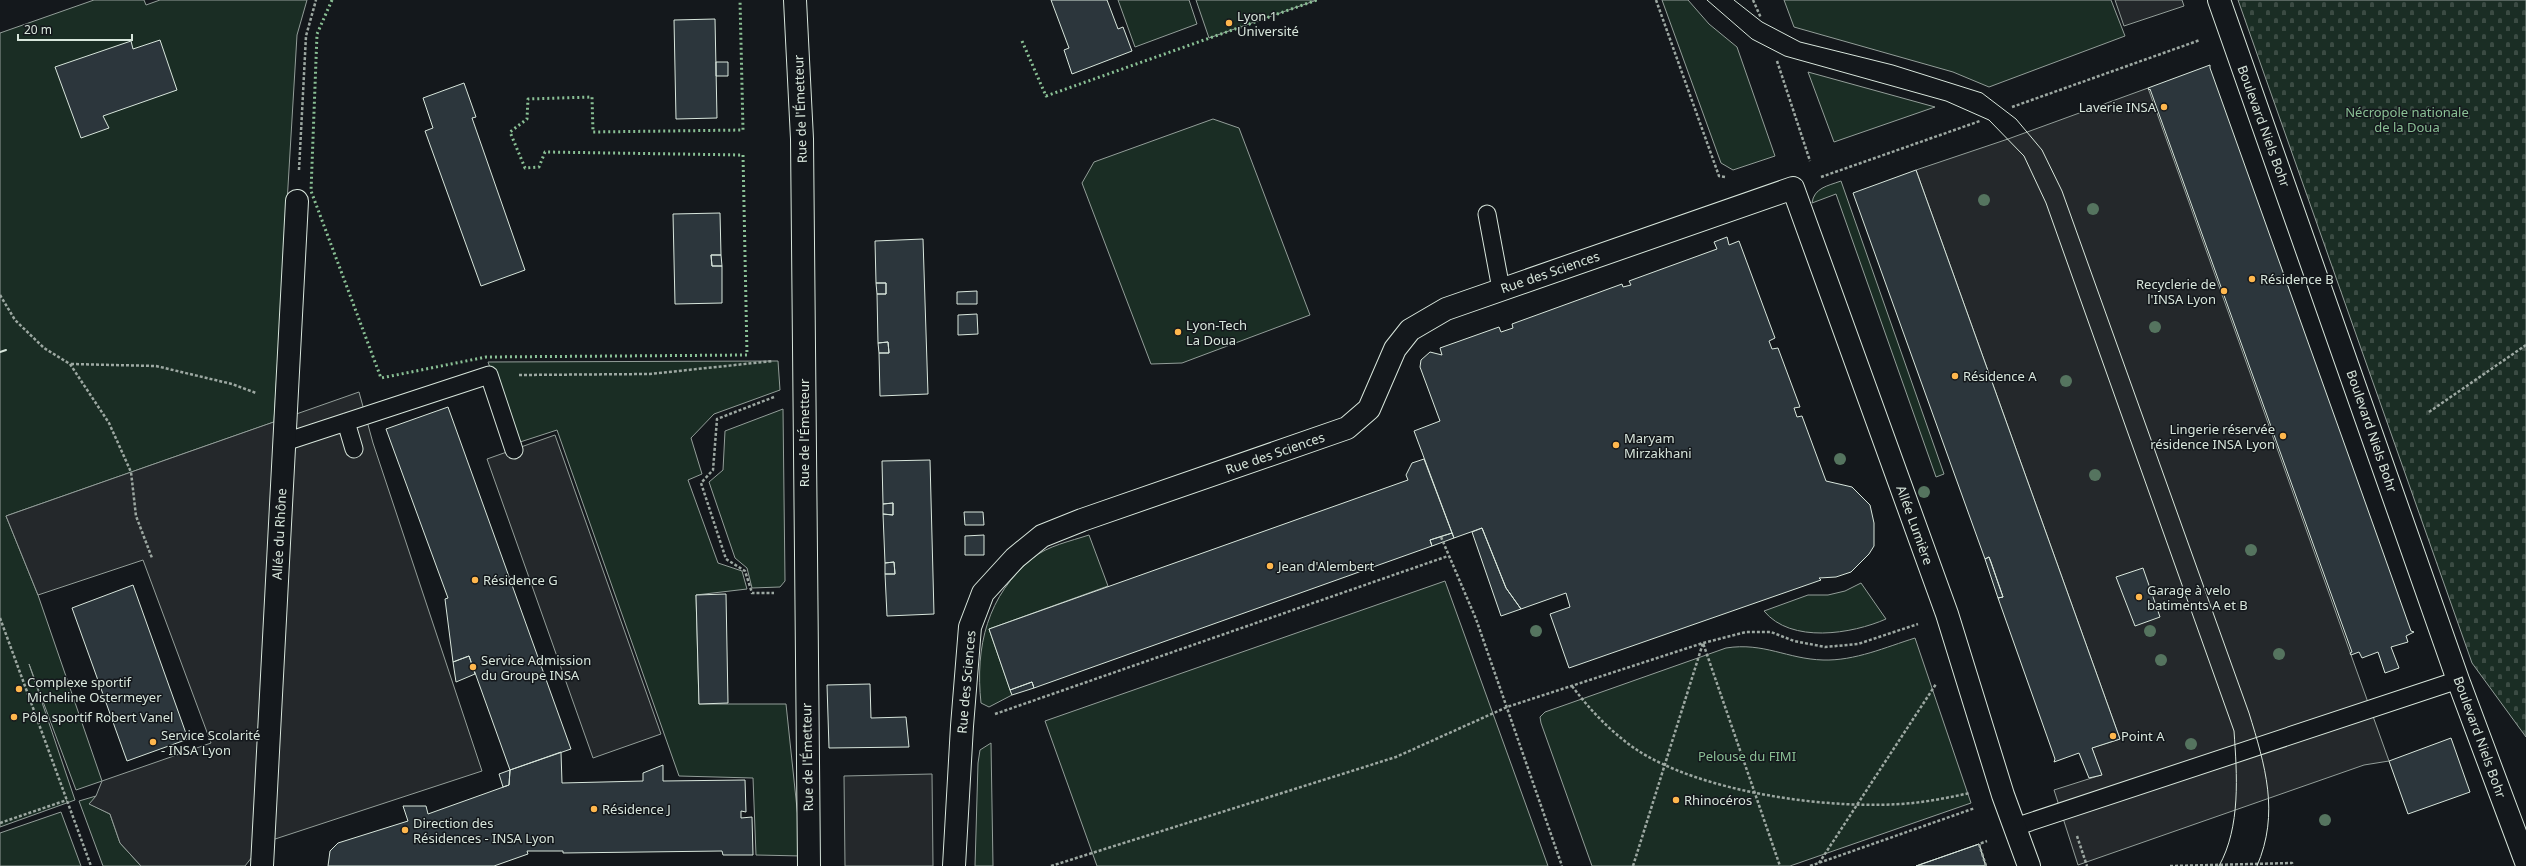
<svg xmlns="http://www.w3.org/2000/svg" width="2526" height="866" viewBox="0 0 2526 866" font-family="'Noto Sans',sans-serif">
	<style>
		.green { fill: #1a2d24; stroke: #939e99 }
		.cemetery { fill: url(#cemetery-stones); stroke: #939e99 }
		.parking { fill: #24282b; stroke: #939e99 }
		.building { fill: #2c363c; stroke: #d8e6dc }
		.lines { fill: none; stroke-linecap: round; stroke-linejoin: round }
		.lane-casing { stroke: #d8e6dc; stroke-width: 19 }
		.street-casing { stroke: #d8e6dc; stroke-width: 24 }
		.path { stroke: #9da8a2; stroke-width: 2.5; stroke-dasharray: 3 2; stroke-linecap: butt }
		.lane { stroke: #14181c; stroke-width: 17 }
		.street { stroke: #14181c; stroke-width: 22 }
		.tram { stroke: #d8e6dc; stroke-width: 1 }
		.hedge { stroke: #8ac095; stroke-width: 3; stroke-dasharray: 2 3; stroke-linecap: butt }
		.wall { stroke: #d8e6dc; stroke-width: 2 }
		.tree { fill: #55745f }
		.poi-dot { fill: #ffb74d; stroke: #14181c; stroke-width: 1.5 }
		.labels { text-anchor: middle; stroke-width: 3; stroke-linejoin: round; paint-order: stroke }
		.poi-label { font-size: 13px; fill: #d8e6dc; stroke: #14181c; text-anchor: start }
		.street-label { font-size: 13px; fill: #d8e6dc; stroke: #14181c }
		.park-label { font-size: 13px; fill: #8ac095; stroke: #14181c }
	</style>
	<defs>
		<pattern id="cemetery-stones" width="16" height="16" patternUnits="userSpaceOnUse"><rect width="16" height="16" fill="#1a2d24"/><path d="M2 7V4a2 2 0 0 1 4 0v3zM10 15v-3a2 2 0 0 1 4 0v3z" fill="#3b4b43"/></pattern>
	</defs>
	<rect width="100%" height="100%" fill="#14181c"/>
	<path class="green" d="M94 0H144L146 5 160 0H307L297 35 274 422 6 516 38 595 102 781 76 790 29 664 75 800 0 827V33Z
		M1118 0H1189L1197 24 1135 47Z
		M1196 0H1317L1209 38Z
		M1662 0H1688L1709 24 1737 47 1775 156 1733 170 1721 163Z
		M1784 0H2111L2125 36 1989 87 1953 72 1794 27Z
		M1808 72 1935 107 1834 142Z
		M1213 119 1239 128 1310 315 1182 363 1151 364 1082 183 1094 162Z
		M1841 181 1944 474 1936 477 1836 194 1812 203C1814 188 1827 186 1841 181Z
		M778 361 780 390 714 414 691 438 702 474 688 480 718 563 742 571 747 589 696 595 699 704H786L802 856 756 855 753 778 679 776 557 430 517 443 488 362Z
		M783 409 785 581 780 587 752 588 747 568 735 558 709 482 723 470 725 431Z
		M1089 535 1108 586 989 629 1012 695 989 707 981 703C975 647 987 595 1033 558 1047 546 1071 541 1089 535Z
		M1445 581 1548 866H1097L1045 721Z
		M1861 583 1886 619C1852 634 1791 644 1764 611L1808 595H1828L1845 591Z
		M1915 638 1971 803 1790 866H1592L1541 723 1540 717 1545 712 1726 648C1764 642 1787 659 1823 660 1855 661 1886 647 1915 638Z
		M991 743 993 866H975L978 763 980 750Z
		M96 796 90 804 110 814 120 843 141 866H103L79 801Z
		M61 812 81 866H0V833Z"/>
	<path class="cemetery" d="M2238 0H2526V737L2472 663Z"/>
	<path class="parking" d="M2115 0H2182L2184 6 2124 26Z
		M2148 88 2389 761 2364 765 2078 865 2054 790 2101 775 2092 748 2120 739 1916 170 2008 139Z
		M359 392 373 443 482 771 263 843 245 866H141L120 843 110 814 89 804 96 796 102 781 211 743 143 560 38 595 6 516Z
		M555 435 661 734 593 758 487 459Z
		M932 774 933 866H845L844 776Z"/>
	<path class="building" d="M1051 0H1107L1118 29 1123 27 1132 51 1072 74 1064 50 1069 48Z
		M715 19 717 118 676 119 674 20Z
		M160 40 177 90 103 116 109 128 81 138 55 67 131 41 133 49Z
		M716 62H728V76H716Z
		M2210 65V68L2353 468 2411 631 2414 632 2406 636 2408 642 2391 647 2399 668 2385 673 2378 652 2362 658 2359 652 2351 655 2350 653 2352 652 2316 552 2150 89 2149 90 2148 88Z
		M464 83 476 117 472 118 525 270 481 286 425 131 433 128 423 98Z
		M1916 170 2120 739 2092 748 2102 775 2089 778 2079 753 2054 762 2055 759 1998 598 2003 597 1991 562 1989 557 1985 559 1853 193Z
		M720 213 721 255H711L712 266H722V303L675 304 673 214Z
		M1727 237 1729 245 1739 241 1775 338 1769 341 1772 349 1778 348 1800 407 1794 408 1797 417 1802 416 1826 481 1852 487 1870 505 1874 523V546L1869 554 1851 572 1836 577 1819 578 1821 580 1569 668 1550 614 1570 607 1566 593 1521 609 1506 588 1482 528 1454 538 1414 431 1440 421 1420 367 1421 360 1430 352 1442 355 1440 348 1499 327 1501 332 1513 328 1512 324 1622 284 1623 287 1631 285 1629 281 1717 249 1714 242Z
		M923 239 928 394 880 396 879 353H889L888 342 878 343 877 294H886V283H876L875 241Z
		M711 255H721L722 266H712Z
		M876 283H886V294H877Z
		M977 291V304H957V292Z
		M977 314 978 334 958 335V315Z
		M888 342 889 353H879L878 343Z
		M448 407 571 749 510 770 469 656 453 662 445 599 448 598 386 429Z
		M1424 459 1452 533 1430 540 1432 546 1034 688 1032 682 1010 690 989 629 1408 480 1406 475 1412 463Z
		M930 460 934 614 887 616 885 574H895L894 562 885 563 883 514 893 515V503L883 504 882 461Z
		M893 503V515L883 514V504Z
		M964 512H983L984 525H965Z
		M1482 528 1506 588 1521 609 1501 616 1472 532Z
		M1452 533 1454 538 1432 546 1430 540Z
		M984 535V555H965V536Z
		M1989 557 2003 597 1998 598 1985 559Z
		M894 562 895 574H885V563Z
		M2143 568 2160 617 2135 626 2116 577Z
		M133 585 188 739 127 761 72 608Z
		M726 594 728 703 699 704 696 595Z
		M469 656 475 674 456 682 453 662Z
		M1032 682 1034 688 1012 695 1010 690Z
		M870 684 871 718 906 717 909 747 829 748 827 685Z
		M2451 738 2470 792 2408 814 2389 761Z
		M561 752 562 783 643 781V773L663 765V781L745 780 746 812 741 811V818L752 817 753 855H723L722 851 563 853V851H527L528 854 494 866H328L330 851 338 843 408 821 403 806H426L428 814 509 785 510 770Z
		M510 770 509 785 503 787 499 774Z
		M1979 844 1986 866H1916Z
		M1979 844 1986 866H1916Z"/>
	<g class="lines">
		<g class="lane-casing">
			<path id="lane" d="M1487 214 1501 289
				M346 422 354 449
				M285 442 489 375 514 450
				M2015 827 2458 680"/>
		</g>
		<g class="street-casing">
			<path id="street" d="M795 0 802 139 809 866
				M2219 0 2458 680 2526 862
				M262 866 297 201
				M954 866 962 726 970 627 983 593 1015 558 1042 536 1082 520 1347 428 1369 409 1395 349 1410 330 1446 309 1793 188 1947 614 2003 795 2029 866"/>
		</g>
		<path class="path" d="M1656 0 1719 176 1725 177
			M1753 0 1761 18
			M1777 61 1810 161
			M2012 107 2200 40
			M299 170 306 36 316 0
			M1821 177 1980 121
			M0 295 15 320 44 348 70 364 109 423 131 472 136 516 152 558
			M71 364 156 366 232 384 256 393
			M519 375 650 374 773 361
			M774 397 717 419 713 470 701 483 726 559 745 571 752 593H774
			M2429 412 2526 345
			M1441 537 1476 619 1562 866
			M0 618 91 866
			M1572 686C1590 710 1609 730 1634 748 1700 793 1834 811 1913 803 1932 801 1951 797 1970 793
			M995 714 1448 556
			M0 823 67 800
			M2077 836 2087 866
			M1819 863 1936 684
			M1051 866 1396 757 1507 707 1703 643 1746 632H1771L1794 641 1825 647 1858 644 1918 624
			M1633 866 1703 643 1780 866
			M1810 866 1975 808
			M1986 866 1979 844 1987 841
			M2170 866 2292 863 2293 866"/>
		<use href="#lane" class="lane"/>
		<use href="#street" class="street"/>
		<path class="tram" d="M1707 0 1752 39 1785 56 1946 101 1989 120 2024 156 2046 203 2234 731C2237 774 2241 827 2219 866
			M1734 0 1762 22 1800 42 1893 65 1982 93 2016 119 2042 150 2062 191 2249 713C2265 765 2280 813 2257 866"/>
		<path class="hedge" d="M332 0 317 34 311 191 381 378 486 357 747 355 743 155 545 152 539 167 525 168 510 132 527 119 528 99 592 97 593 132 743 130 740 0
			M1022 41 1046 96 1317 0"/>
		<path class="wall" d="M0 352 6 350"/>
	</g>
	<g class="tree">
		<circle cx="1984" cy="200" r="6"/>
		<circle cx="2093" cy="209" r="6"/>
		<circle cx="2155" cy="327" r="6"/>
		<circle cx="2066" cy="381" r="6"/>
		<circle cx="1840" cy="459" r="6"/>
		<circle cx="2095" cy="475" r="6"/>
		<circle cx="1924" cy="492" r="6"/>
		<circle cx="2251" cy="550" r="6"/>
		<circle cx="1536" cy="631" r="6"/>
		<circle cx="2150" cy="631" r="6"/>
		<circle cx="2279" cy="654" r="6"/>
		<circle cx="2161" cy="660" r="6"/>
		<circle cx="2191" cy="744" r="6"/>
		<circle cx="2325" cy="820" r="6"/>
	</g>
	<g class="poi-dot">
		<circle cx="1229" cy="23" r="4"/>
		<circle cx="2164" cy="107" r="4"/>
		<circle cx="2252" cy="279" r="4"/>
		<circle cx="2224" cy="291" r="4"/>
		<circle cx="1178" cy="332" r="4"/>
		<circle cx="1955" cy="376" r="4"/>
		<circle cx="2283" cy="436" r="4"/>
		<circle cx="1616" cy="445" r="4"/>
		<circle cx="1270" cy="566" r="4"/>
		<circle cx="475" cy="580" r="4"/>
		<circle cx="2139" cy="597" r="4"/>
		<circle cx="473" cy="667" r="4"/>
		<circle cx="19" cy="689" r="4"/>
		<circle cx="14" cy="717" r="4"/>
		<circle cx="2113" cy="736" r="4"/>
		<circle cx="153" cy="742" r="4"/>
		<circle cx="1676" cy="800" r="4"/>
		<circle cx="594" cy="809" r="4"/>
		<circle cx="405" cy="830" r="4"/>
	</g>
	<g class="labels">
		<g class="poi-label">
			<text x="1237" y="21">Lyon 1<tspan x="1237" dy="15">Université</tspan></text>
			<text x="2156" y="112" text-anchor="end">Laverie INSA</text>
			<text x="2260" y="284">Résidence B</text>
			<text x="2216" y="289" text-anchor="end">Recyclerie de<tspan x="2216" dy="15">l'INSA Lyon</tspan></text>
			<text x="1186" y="330">Lyon-Tech<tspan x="1186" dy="15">La Doua</tspan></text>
			<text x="1963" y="381">Résidence A</text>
			<text x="2275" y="434" text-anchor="end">Lingerie réservée<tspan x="2275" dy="15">résidence INSA Lyon</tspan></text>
			<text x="1624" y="443">Maryam<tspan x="1624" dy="15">Mirzakhani</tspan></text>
			<text x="1278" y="571">Jean d'Alembert</text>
			<text x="483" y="585">Résidence G</text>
			<text x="2147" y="595">Garage à velo<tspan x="2147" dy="15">batiments A et B</tspan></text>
			<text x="481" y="665">Service Admission<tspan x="481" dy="15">du Groupe INSA</tspan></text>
			<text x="27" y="687">Complexe sportif<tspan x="27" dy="15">Micheline Ostermeyer</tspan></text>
			<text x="22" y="722">Pôle sportif Robert Vanel</text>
			<text x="161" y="740">Service Scolarité<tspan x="161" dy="15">- INSA Lyon</tspan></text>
			<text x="2121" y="741">Point A</text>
			<text x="1684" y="805">Rhinocéros</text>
			<text x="602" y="814">Résidence J</text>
			<text x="413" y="828">Direction des<tspan x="413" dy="15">Résidences - INSA Lyon</tspan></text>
		</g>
		<g class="street-label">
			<text transform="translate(800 109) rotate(-92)" y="5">Rue de l'Émetteur</text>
			<text transform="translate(2264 126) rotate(70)" y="5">Boulevard Niels Bohr</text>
			<text transform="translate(1550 272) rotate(-19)" y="5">Rue des Sciences</text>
			<text transform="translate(2372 431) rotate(71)" y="5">Boulevard Niels Bohr</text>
			<text transform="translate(804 433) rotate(-90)" y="5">Rue de l'Émetteur</text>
			<text transform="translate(1275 453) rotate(-19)" y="5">Rue des Sciences</text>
			<text transform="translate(1915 525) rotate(70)" y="5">Allée Lumière</text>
			<text transform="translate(279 534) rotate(-87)" y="5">Allée du Rhône</text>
			<text transform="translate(966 682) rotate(-85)" y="5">Rue des Sciences</text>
			<text transform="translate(2480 737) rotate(70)" y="5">Boulevard Niels Bohr</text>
			<text transform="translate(807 757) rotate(-91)" y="5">Rue de l'Émetteur</text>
		</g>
		<g class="park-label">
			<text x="2407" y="117">Nécropole nationale<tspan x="2407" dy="15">de la Doua</tspan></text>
			<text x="1747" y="761">Pelouse du FIMI</text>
		</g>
	</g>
	<path d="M18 34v6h114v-6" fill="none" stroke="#d8e6dc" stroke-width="2"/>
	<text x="24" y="34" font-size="12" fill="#d8e6dc" stroke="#14181c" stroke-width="3" paint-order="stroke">20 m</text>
</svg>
